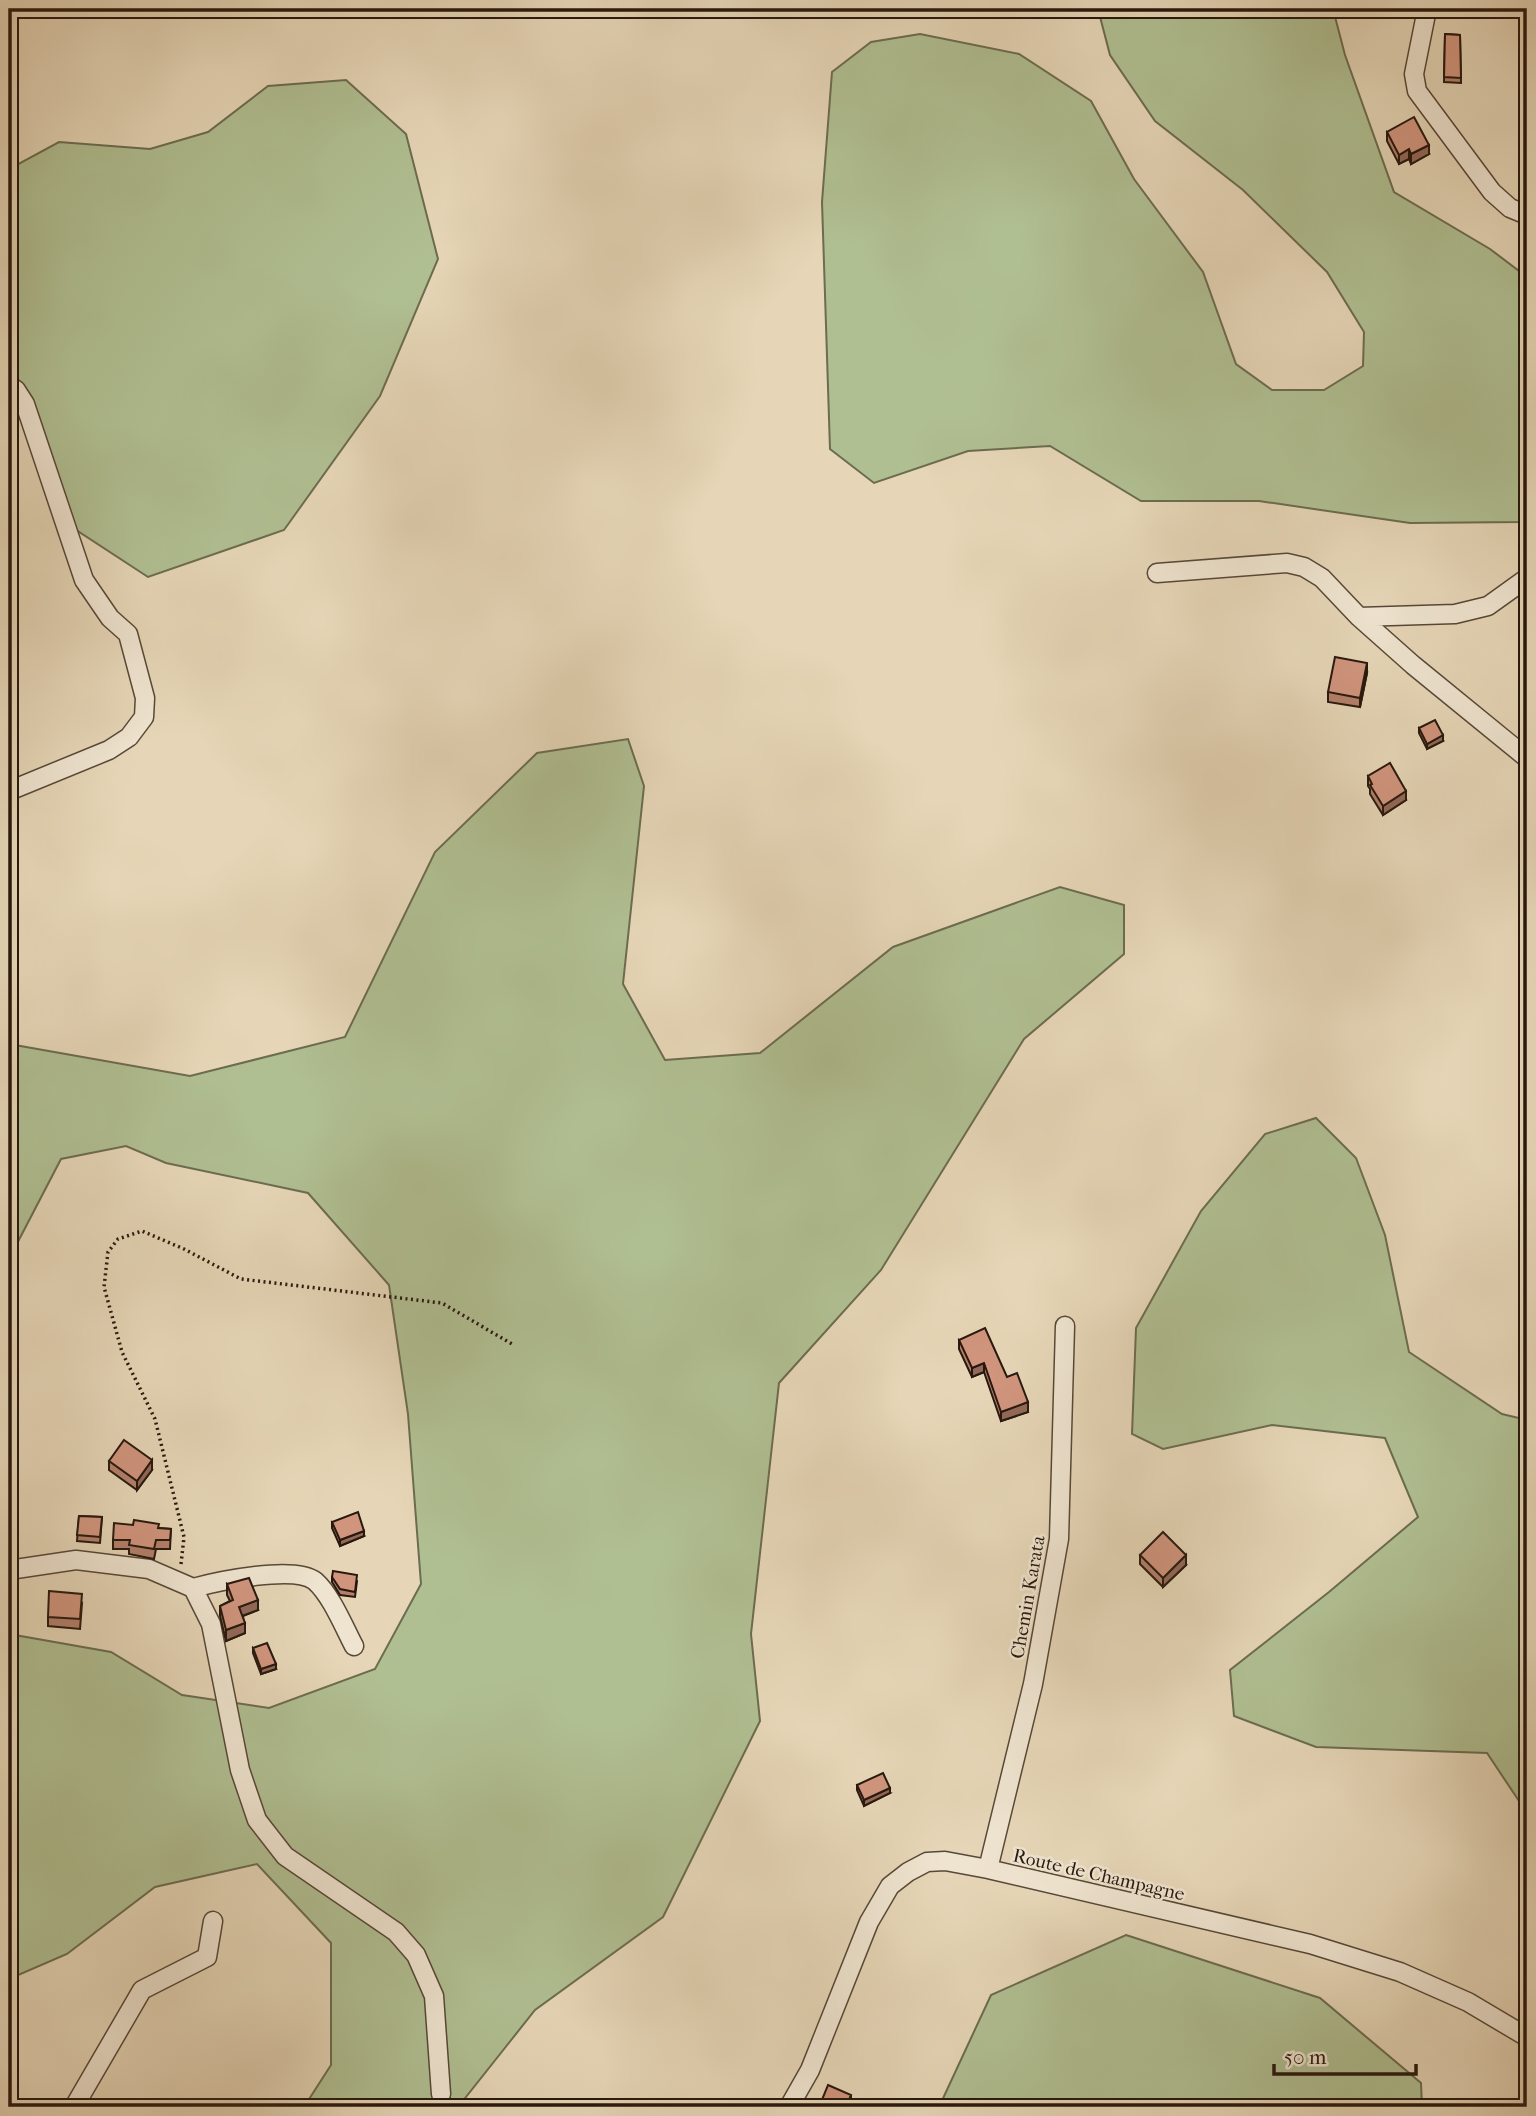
<svg xmlns="http://www.w3.org/2000/svg" width="1536" height="2116" viewBox="0 0 1536 2116" font-family="'IM FELL French Canon',serif">
	<style>
		.green { fill: #b0bf92; stroke: #6c6c50; stroke-width: 2 }
		.lines { fill: none; stroke-linecap: round; stroke-linejoin: round }
		.minor-casing { stroke: #574838; stroke-width: 21 }
		.path { stroke: #27180e; stroke-width: 3.5; stroke-dasharray: 2 3.5; stroke-linecap: butt }
		.minor { stroke: #efe4d0; stroke-width: 18 }
		.wall { fill: #b4806c; stroke: #27180e; stroke-width: 2 }
		.shaded-wall { fill: #926858; stroke: #27180e; stroke-width: 2 }
		.building { fill: #d1957e; stroke: #27180e; stroke-width: 2 }
		.labels { text-anchor: middle; stroke-width: 5; stroke-linejoin: round; paint-order: stroke }
		.street-label { font-size: 19px; fill: #27180e; stroke: #efe4d0 }
	</style>
	<rect width="100%" height="100%" fill="#e6d6b7"/>
	<filter id="stains"><feTurbulence type="fractalNoise" baseFrequency=".00286" numOctaves="4"/><feColorMatrix values="0 0 0 0 .2 0 0 0 0 .09 0 0 0 0 .02 0 0 0 .5 -.17"/></filter>
	<radialGradient id="worn" r=".72"><stop offset=".6" stop-color="#630" stop-opacity="0"/><stop offset="1" stop-color="#630" stop-opacity=".3"/></radialGradient>
	<path class="green" d="M1098 9H1333L1345 55 1394 192 1490 249 1527 277V516L1521 522 1410 523 1259 501H1141L1050 446 968 451 874 483 830 449 822 202 832 72 871 42 920 34 1019 54 1091 101 1134 179 1203 272 1236 364 1272 390H1324L1363 366 1364 332 1327 272 1243 190 1155 121 1110 55Z
		M346 80 406 134 438 259 380 396 284 530 148 577 64 522 9 391V169L59 142 150 149 208 132 268 86Z
		M628 739 644 786 623 984 665 1060 760 1053 893 947 1060 887 1124 905V954L1024 1039 881 1270 779 1383 751 1634 760 1721 663 1917 535 2010 458 2107H304L331 2065V1943L257 1864 155 1887 67 1954 9 1979V1634L111 1652 182 1695 269 1708 375 1669 421 1584 408 1414 389 1285 308 1193 166 1163 126 1146 61 1159 9 1259V1044L190 1076 345 1037 435 852 537 753Z
		M1316 1118 1356 1158 1385 1235 1409 1352 1502 1414 1527 1420V1813L1487 1753 1316 1747 1234 1716 1230 1670 1329 1592 1418 1517 1385 1438 1272 1425 1163 1449 1132 1434 1136 1328 1201 1211 1265 1134Z
		M1126 1935 1320 1998 1421 2083 1422 2107H939L991 1995Z"/>
	<g class="lines">
		<g class="minor-casing">
			<path id="minor" d="M1427 9 1414 74 1417 91 1492 192 1510 208 1527 215
				M9 385 16 390 25 404 84 580 110 618 128 634 145 698 144 717 129 737 109 750 9 791
				M1157 573 1287 563 1304 567 1322 578 1359 617 1413 665 1527 758
				M1359 617 1455 614 1488 606 1527 578
				M9 1570 76 1560 149 1569 193 1588 211 1624 240 1770 257 1820 285 1856 396 1932 416 1955 434 1996 441 2094
				M193 1588C218 1581 295 1565 315 1581 331 1595 344 1627 354 1646
				M988 1869 1033 1684 1059 1539 1065 1326
				M74 2107 142 1990 207 1957 213 1921
				M789 2107 810 2070 869 1922 890 1886 908 1872 927 1862 945 1861 988 1869 1310 1944 1400 1972 1468 2002 1527 2037"/>
		</g>
		<path class="path" d="M181 1564 184 1537 155 1419 122 1352 104 1287 108 1252 118 1239 142 1231 184 1249 241 1279 442 1303 512 1344"/>
		<use href="#minor" class="minor"/>
	</g>
	<path class="wall" d="M1445 34 1460 35 1461 83 1444 82Z
		M1387 132 1429 154 1411 164 1409 159 1399 164 1387 141Z
		M1367 673 1360 707 1328 702V692Z
		M1419 728 1443 741 1427 749 1419 733Z
		M1368 776 1406 800 1383 815 1370 794V789L1368 786Z
		M959 1340 1007 1377 1028 1412 1001 1421 984 1372 972 1377 959 1349Z
		M109 1461 152 1470 137 1490 109 1470Z
		M79 1516 102 1517 100 1543 77 1541Z
		M332 1522 364 1536 340 1546 332 1528Z
		M159 1528 171 1529 170 1549H156L154 1559 129 1554V1549H113V1540Z
		M1140 1555 1186 1565 1163 1587 1140 1564Z
		M332 1577 357 1581 355 1597 340 1595 332 1582Z
		M227 1584 258 1610 243 1616 245 1633 226 1641 220 1616V1606L230 1601 227 1595Z
		M82 1603 80 1629 48 1626V1617Z
		M253 1648 276 1669 261 1674 253 1653Z
		M857 1785 890 1793 864 1806 857 1790Z"/>
	<path class="shaded-wall" d="M1429 145V154L1411 164V154Z
		M1409 149V159L1399 164V155Z
		M1367 663V673L1360 707V698Z
		M1443 735V741L1427 749V744Z
		M1406 791V800L1383 815V806Z
		M984 1363V1372L972 1377V1368Z
		M1028 1402V1412L1001 1421V1412Z
		M152 1460V1470L137 1490V1481Z
		M364 1531V1536L340 1546V1540Z
		M1186 1555V1565L1163 1587V1578Z
		M258 1600V1610L239 1617V1607Z
		M245 1623V1633L226 1641V1630Z
		M276 1664V1669L261 1674V1669Z
		M890 1788V1793L864 1806V1800Z
		M851 2095V2104L850 2107H846Z"/>
	<path class="building" d="M1445 34 1460 35 1461 78 1444 77Z
		M1414 117 1429 145 1411 154 1409 149 1399 155 1387 132Z
		M1335 657 1367 663 1360 698 1328 692Z
		M1435 720 1443 735 1427 744 1419 728Z
		M1390 763 1406 791 1383 806 1370 785 1372 784 1368 776Z
		M985 1328 1007 1377 1017 1373 1028 1402 1001 1412 984 1363 972 1368 959 1340Z
		M124 1440 152 1460 137 1481 109 1461Z
		M358 1512 364 1531 340 1540 332 1522Z
		M79 1516 102 1517 100 1537 77 1535Z
		M134 1520 159 1524 158 1528 171 1529 170 1540H156L154 1549 129 1545 130 1540H113L114 1523 133 1525Z
		M1163 1532 1186 1555 1163 1578 1140 1555Z
		M333 1571 357 1575 355 1592 340 1589 332 1577Z
		M249 1578 258 1600 239 1607 245 1623 226 1630 220 1606 233 1600 227 1584Z
		M49 1591 82 1594 80 1619 48 1617Z
		M267 1643 276 1664 261 1669 253 1648Z
		M883 1773 890 1788 864 1800 857 1785Z
		M828 2085 851 2095 846 2107H819Z"/>
	<g class="labels">
		<g class="street-label">
			<text transform="translate(1027 1597) rotate(-80)" y="7">Chemin Karata</text>
			<text transform="translate(1099 1874) rotate(13)" y="7">Route de Champagne</text>
		</g>
	</g>
	<rect width="1536" height="2116" fill="none" stroke="#e6d6b7" stroke-width="35"/>
	<rect x="10" y="10" width="1515" height="2095" fill="none" stroke="#27180e" stroke-width="3.5"/>
	<rect x="18" y="18" width="1501" height="2081" fill="none" stroke="#27180e" stroke-width="2"/>
	<path d="M1274 2064v10h142v-10" fill="none" stroke="#27180e" stroke-width="3.5"/>
	<text x="1284" y="2064" font-size="21" fill="#27180e" stroke="#efe4d0" stroke-width="5" paint-order="stroke">50 m</text>
	<rect width="100%" height="100%" filter="url(#stains)"/>
	<rect width="100%" height="100%" fill="url(#worn)"/>
</svg>
